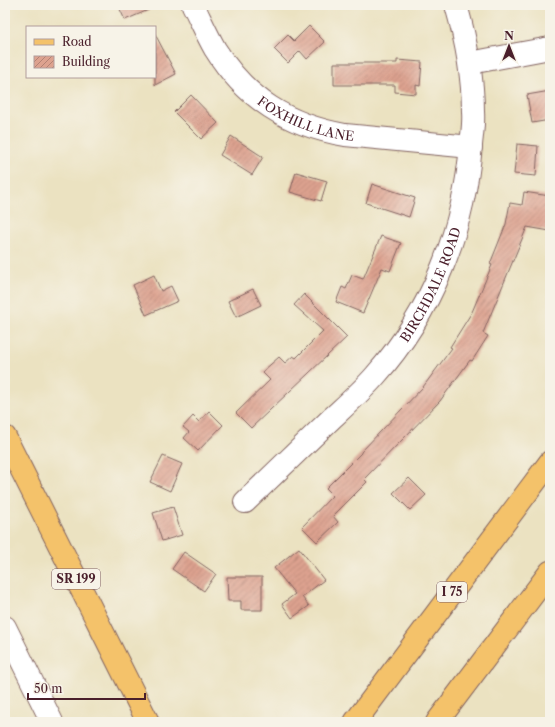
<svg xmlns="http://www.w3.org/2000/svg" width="555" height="727" viewBox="0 0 555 727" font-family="'Libre Caslon Text',serif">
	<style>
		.building { fill: url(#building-hatch) }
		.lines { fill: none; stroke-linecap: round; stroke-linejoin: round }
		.minor-casing { stroke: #826360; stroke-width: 24 }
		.major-casing { stroke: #826360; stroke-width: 24 }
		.highway-casing { stroke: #826360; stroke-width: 24 }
		.minor { stroke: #fff; stroke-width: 22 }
		.major { stroke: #f4c26a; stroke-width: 22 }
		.highway { stroke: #f4c26a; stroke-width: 22 }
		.labels { text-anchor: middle; stroke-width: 3; stroke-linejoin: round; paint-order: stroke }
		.shield { fill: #f7f3e8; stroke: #7e5f64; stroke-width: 1 }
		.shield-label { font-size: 12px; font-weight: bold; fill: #4a1f2b }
		.street-label { font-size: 13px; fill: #4a1f2b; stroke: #f7f3e8 }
	</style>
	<defs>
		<pattern id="building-hatch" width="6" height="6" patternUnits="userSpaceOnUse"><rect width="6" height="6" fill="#dda28f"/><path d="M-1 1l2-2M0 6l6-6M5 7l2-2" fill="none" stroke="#b58375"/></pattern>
	</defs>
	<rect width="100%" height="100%" fill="#f7f3e8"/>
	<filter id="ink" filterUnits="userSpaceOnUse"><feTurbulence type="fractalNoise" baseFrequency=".025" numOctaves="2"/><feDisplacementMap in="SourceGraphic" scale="8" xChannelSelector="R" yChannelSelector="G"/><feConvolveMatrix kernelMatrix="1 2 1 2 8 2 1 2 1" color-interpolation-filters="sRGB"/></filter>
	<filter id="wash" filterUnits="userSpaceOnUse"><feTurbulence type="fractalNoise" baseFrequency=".012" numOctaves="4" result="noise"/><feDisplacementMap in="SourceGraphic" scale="16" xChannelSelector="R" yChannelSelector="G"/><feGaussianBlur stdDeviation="0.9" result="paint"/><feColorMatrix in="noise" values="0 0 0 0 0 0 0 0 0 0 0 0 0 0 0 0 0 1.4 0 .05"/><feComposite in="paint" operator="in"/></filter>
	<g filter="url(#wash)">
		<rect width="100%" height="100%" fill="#ebe2c1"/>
		<g id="blocks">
			<path class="building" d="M118 5H160L125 20Z
				M309 26 325 42 307 59 300 51 288 63 274 49 288 35 294 41Z
				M155 34 176 74 155 85Z
				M397 60 422 62 420 86 416 85V94L395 92V85H334V63H397Z
				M550 91V120L532 123 527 95Z
				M191 95 218 123 201 139 174 112Z
				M231 136 263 157 252 175 220 155Z
				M517 144 538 146 536 176 514 174Z
				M296 172 327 181 321 201 290 192Z
				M372 184 415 198 409 217 366 203Z
				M524 192 550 196 548 208H550V231L527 227 483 333 488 336 472 361 470 360 440 401 364 479 367 482 333 516 338 522 317 542 302 527 333 495 326 488 361 453V452L423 387 452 348 450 347 472 312 492 265 490 264 506 224 510 203 522 205Z
				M381 236 401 243 390 271 382 268 363 313 336 302 342 287 346 289 352 275 363 279Z
				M154 275 161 291 171 286 178 301 146 315 133 285Z
				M253 289 261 305 236 317 228 301Z
				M304 294 347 337 251 428 236 413 270 380 262 372 279 357 285 363 293 356 296 358 323 331 294 305Z
				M209 411 223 425 198 451 184 438 189 432 183 427 193 416 199 422Z
				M163 456 182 464 170 491 150 482Z
				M409 478 426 495 410 510 393 493Z
				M173 507 182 535 162 541 153 513Z
				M299 548 324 580 302 597 309 606 292 618 282 604 295 594 274 568Z
				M184 552 216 574 204 591 172 569Z
				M227 577H262V610H241V601H228Z"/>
		</g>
	</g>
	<g filter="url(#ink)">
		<use href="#blocks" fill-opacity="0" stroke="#826360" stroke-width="1"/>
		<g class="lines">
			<g class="minor-casing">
				<g id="minor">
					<path id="s1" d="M193 5C200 19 207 35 215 49 246 99 288 125 345 135L471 147"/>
					<path d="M470 63 550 48"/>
					<path id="s2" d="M245 502C274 474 303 446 332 418 346 405 362 391 375 376 432 312 464 230 471 145 472 134 474 123 473 112 473 76 466 40 456 5"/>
					<path d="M5 627 52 722"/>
				</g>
			</g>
			<g class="major-casing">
				<path id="major" d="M5 437 148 722"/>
			</g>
			<g class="highway-casing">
				<path id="highway" d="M355 722 550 462
					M437 722 550 572"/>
			</g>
			<use href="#minor" class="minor"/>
			<use href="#major" class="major"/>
			<use href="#highway" class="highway"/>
		</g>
	</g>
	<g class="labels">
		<g class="shield">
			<rect x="52" y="569" width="48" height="20" rx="3"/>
			<rect x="437" y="582" width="30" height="20" rx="3"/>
		</g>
		<g class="shield-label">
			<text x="76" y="583">SR 199</text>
			<text x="452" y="596">I 75</text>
		</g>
		<g class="street-label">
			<text dy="5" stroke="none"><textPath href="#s1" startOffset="168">FOXHILL LANE</textPath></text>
			<text dy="5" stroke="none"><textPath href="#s2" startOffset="289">BIRCHDALE ROAD</textPath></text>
		</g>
	</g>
	<rect width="555" height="727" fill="none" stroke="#f7f3e8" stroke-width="20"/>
	<rect x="26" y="26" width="130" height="52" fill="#f7f3e8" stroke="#b29e9c"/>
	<rect x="34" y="39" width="20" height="6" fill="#f4c26a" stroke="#b29e9c"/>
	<text x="62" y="46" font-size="12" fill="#4a1f2b">Road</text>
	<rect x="34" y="56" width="20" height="12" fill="url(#building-hatch)" stroke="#b29e9c"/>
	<text x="62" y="66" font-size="12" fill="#4a1f2b">Building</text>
	<g transform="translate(509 46)" stroke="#f7f3e8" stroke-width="3" paint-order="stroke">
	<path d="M0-3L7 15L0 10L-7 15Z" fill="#4a1f2b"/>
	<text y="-6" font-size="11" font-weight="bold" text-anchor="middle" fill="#4a1f2b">N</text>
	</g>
	<path d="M28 693v6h117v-6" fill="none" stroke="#4a1f2b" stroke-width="2"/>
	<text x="34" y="693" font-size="12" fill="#4a1f2b" stroke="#f7f3e8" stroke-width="3" paint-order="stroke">50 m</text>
</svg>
